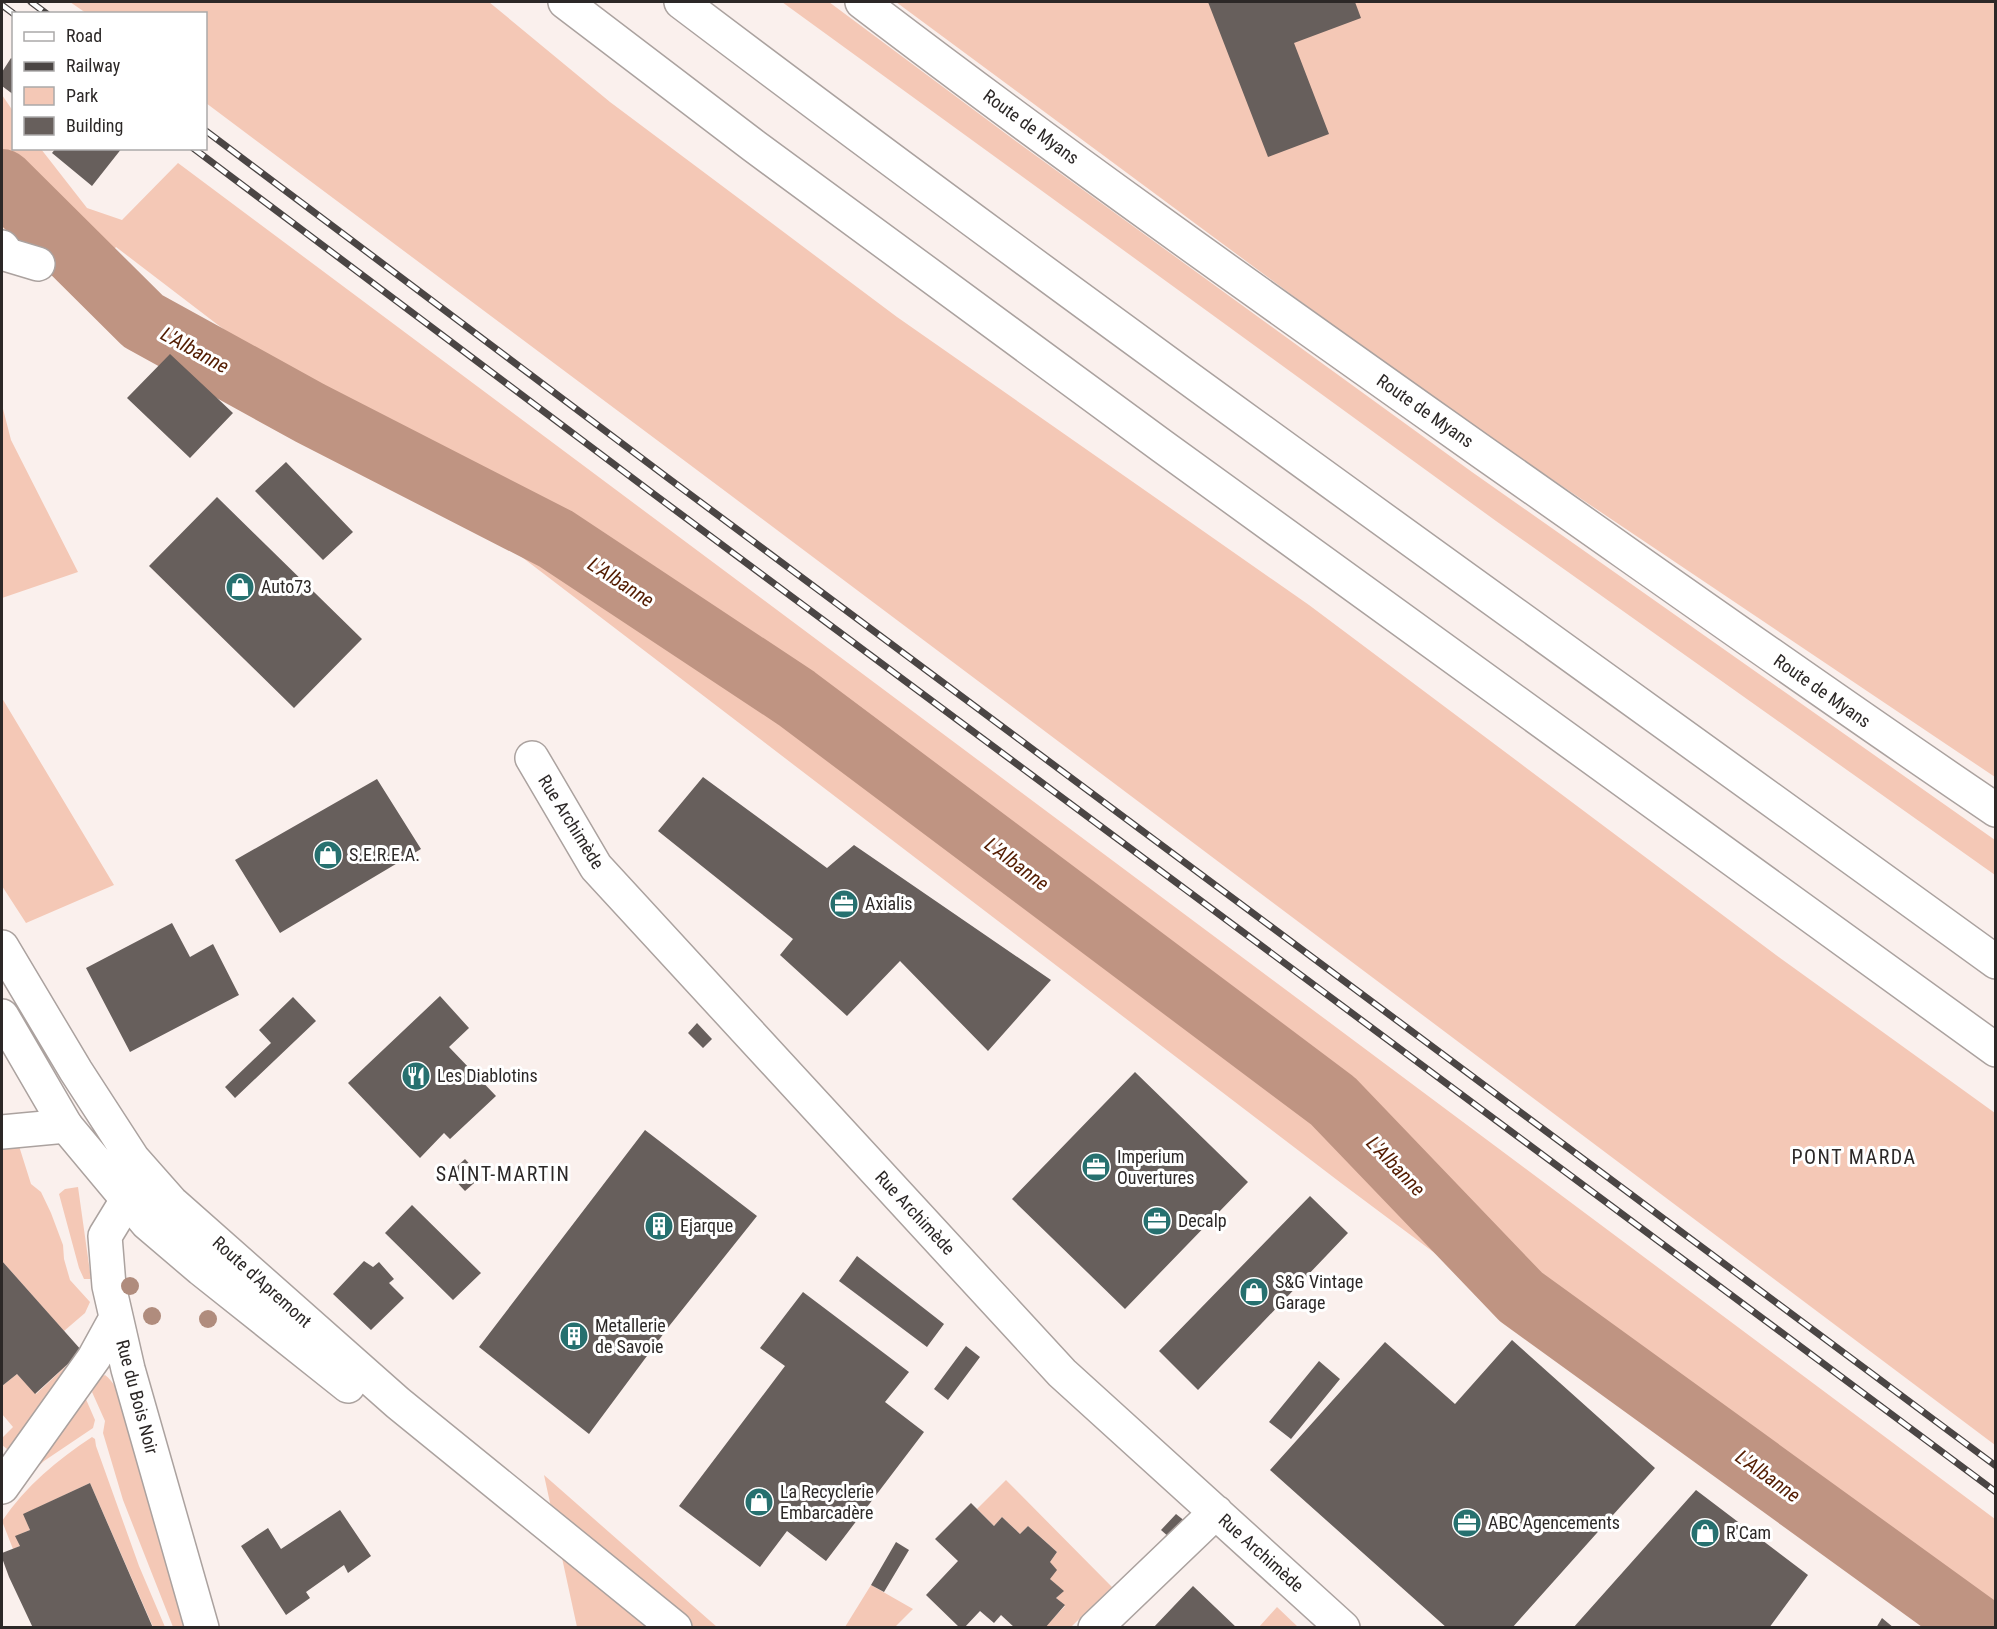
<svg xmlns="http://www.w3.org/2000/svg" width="1997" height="1629" viewBox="0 0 1997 1629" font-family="'Roboto Condensed',sans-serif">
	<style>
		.green { fill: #f4c8b6 }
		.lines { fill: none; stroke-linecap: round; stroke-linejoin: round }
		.river { stroke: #bf9482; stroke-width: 64 }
		.building { fill: #675f5c }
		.minor-casing { stroke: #aba29f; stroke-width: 36 }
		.major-casing { stroke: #aba29f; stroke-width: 36 }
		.highway-casing { stroke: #aba29f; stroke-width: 36 }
		.minor { stroke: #fff; stroke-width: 33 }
		.major { stroke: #fff; stroke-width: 33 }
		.highway { stroke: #fff; stroke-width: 33 }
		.rail-casing { stroke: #4a4544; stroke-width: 7 }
		.rail { stroke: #fff; stroke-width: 4.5; stroke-dasharray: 14; stroke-linecap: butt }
		.tree { fill: #b08c7d }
		.labels { text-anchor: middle; stroke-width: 6; stroke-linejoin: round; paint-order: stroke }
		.street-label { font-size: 18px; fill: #2c2827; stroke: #fff }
		.poi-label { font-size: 18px; fill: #2c2827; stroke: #fff; text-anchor: start }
		.water-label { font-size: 20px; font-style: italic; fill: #531c01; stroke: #fff }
		.neighbourhood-label { font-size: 20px; letter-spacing: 1.5px; fill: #2c2827; stroke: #fff }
	</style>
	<rect width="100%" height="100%" fill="#faf0ed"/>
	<path class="green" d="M70 2H489L610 102 897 317 1309 605 1776 955 1995 1113V1445L725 491 206 103V14L86 13Z
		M782 2H829L1013 139 1472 472 1995 840V875L1496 521Z
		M896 2H1995V777L1431 398Z
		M2 95 13 111 14 148 41 149 87 208 122 220 178 163 1995 1519V1627H1935L1341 1183 116 247 75 295 2 227Z
		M2 405 11 440 78 572 2 598Z
		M2 698 114 885 26 923 2 886Z
		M19 1146 31 1184 41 1192 51 1213 63 1245 64 1259 70 1280 90 1302 85 1313 64 1331 2 1261V1147Z
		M78 1187 91 1279H84L79 1268 59 1194 65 1189Z
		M82 1351 12 1448 7 1449 2 1445V1438L13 1427 2 1414V1386L17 1374 36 1394Z
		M105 1375C122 1388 124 1413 129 1433L190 1627H173L123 1500 103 1433 105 1421 92 1392 101 1377Z
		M85 1397 95 1420 93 1428 44 1461 25 1478Z
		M92 1437 95 1439 96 1446 139 1566 165 1627H153L90 1483 24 1514 30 1530 16 1536 20 1546 13 1549 2 1521C26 1486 57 1460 92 1437Z
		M544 1475 717 1627H577Z
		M1006 1480 1112 1587 1071 1627H1045L1065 1606 1056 1598 1063 1591 1050 1579V1562L1057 1552 1028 1526 1020 1534 1002 1517 994 1526 977 1509Z
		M871 1585 913 1609 895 1627H845Z
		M1277 1607 1298 1627H1259Z"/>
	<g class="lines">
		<path class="river" d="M2 181 143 321 310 413 556 539 796 698 1333 1101 1521 1297 1978 1628"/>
	</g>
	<path class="building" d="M1208 2H1355L1361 18 1294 43 1329 134 1268 157Z
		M11 58 14 60V95L2 86V72Z
		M56 148H122L92 186 52 153Z
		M170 354 233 413 190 458 127 398Z
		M286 462 353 532 323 560 255 491Z
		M217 497 362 639 294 708 149 566Z
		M703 777 827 868 854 845 1051 980 988 1051 900 961 847 1016 780 955 793 939 658 831Z
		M377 779 421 849 280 933 235 860Z
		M172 923 190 957 213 944 239 995 130 1052 86 968Z
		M440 996 469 1028 449 1047 496 1096 450 1139 444 1133 420 1158 348 1083Z
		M293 997 316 1021 235 1098 225 1087 271 1043 259 1030Z
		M697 1023 712 1039 703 1048 688 1033Z
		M1135 1072 1248 1182 1125 1309 1012 1199Z
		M645 1130 757 1216 670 1325 589 1434 479 1347Z
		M465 1159 481 1177 465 1191 449 1174Z
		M1310 1196 1348 1233 1198 1390 1159 1351Z
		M412 1205 481 1273 453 1300 385 1233Z
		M857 1256 944 1324 927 1347 839 1281Z
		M2 1261 82 1351 35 1394 17 1374 2 1386Z
		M364 1261 373 1267 379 1262 394 1279 389 1283 404 1298 371 1330 333 1294Z
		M803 1292 909 1372 885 1402 924 1432 826 1561 787 1531 760 1567 679 1506 785 1366 760 1348Z
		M1512 1340 1655 1468 1512 1628H1447L1270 1470 1385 1342 1455 1404Z
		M966 1346 980 1357 948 1400 934 1389Z
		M1319 1361 1340 1379 1291 1439 1269 1422Z
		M90 1483 153 1628H33L9 1577 2 1558V1553L20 1546 15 1536 30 1530 23 1514Z
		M1696 1490 1808 1575 1769 1628H1573Z
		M971 1503 994 1526 1002 1517 1020 1534 1028 1526 1057 1552 1050 1562 1057 1570 1050 1579 1064 1591 1056 1598 1065 1605 1045 1628H1015L1001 1615 994 1623 980 1611 964 1628H960L926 1595 958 1561 935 1539Z
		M340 1510 371 1556 348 1573 344 1565 306 1592 310 1598 286 1615 241 1546 268 1528 281 1549Z
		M1176 1514 1186 1522 1170 1538 1161 1530Z
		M896 1542 909 1550 884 1592 871 1585Z
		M1193 1586 1237 1628H1153Z
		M1882 1618 1894 1628H1876Z"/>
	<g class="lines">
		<g class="minor-casing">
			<path id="minor" d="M862 2C1066 158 1276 306 1485 454 1655 573 1824 694 1996 810
				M2 247 8 255 38 264
				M532 758 596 867 1062 1373 1343 1628
				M2 1132 66 1126
				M146 1181 127 1200 105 1236 109 1286 128 1369 202 1628
				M2 1487 94 1358 116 1318
				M1095 1628 1216 1512"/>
		</g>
		<g class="major-casing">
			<path id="major" d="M2 947 76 1071 133 1159 171 1202 398 1403 675 1628
				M2 1016 66 1126 147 1223 201 1269 348 1386"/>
		</g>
		<g class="highway-casing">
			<path id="highway" d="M565 2 754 146 1162 446 1996 1050
				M681 2C1113 329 1556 643 1996 962"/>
		</g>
		<use href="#minor" class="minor"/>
		<use href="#major" class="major"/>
		<use href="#highway" class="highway"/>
		<g class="rail-casing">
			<path id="rail" d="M31 2 47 14
				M2 5 14 14
				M206 131 668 478 1996 1466
				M193 148 655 495 1996 1492"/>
		</g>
		<use href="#rail" class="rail"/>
	</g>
	<g class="tree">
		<circle cx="130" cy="1286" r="9"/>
		<circle cx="152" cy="1316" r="9"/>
		<circle cx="208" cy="1319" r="9"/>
	</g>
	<defs>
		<g id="shop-disc" transform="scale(1.5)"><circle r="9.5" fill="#26706f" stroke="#fff"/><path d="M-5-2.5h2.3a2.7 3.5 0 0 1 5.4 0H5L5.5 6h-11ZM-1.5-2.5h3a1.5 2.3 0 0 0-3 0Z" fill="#fff"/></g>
		<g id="office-disc" transform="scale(1.5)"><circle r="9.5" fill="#26706f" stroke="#fff"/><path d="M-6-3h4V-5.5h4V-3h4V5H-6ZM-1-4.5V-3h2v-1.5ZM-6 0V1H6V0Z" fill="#fff"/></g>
		<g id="restaurant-disc" transform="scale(1.5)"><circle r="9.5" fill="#26706f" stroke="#fff"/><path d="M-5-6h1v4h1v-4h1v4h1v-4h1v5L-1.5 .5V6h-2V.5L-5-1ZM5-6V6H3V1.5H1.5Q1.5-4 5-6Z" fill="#fff"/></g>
		<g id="building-disc" transform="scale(1.5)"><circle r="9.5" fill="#26706f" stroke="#fff"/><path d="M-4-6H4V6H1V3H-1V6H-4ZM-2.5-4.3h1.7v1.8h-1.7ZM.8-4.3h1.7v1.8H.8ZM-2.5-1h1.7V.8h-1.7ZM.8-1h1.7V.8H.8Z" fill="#fff"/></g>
	</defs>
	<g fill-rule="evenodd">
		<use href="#shop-disc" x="240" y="587"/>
		<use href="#shop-disc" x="328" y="855"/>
		<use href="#office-disc" x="844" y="904"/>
		<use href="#restaurant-disc" x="416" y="1076"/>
		<use href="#office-disc" x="1096" y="1167"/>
		<use href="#office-disc" x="1157" y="1221"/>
		<use href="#building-disc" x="659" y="1226"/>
		<use href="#shop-disc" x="1254" y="1292"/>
		<use href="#building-disc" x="574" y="1336"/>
		<use href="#shop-disc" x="759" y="1502"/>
		<use href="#office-disc" x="1467" y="1523"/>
		<use href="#shop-disc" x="1705" y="1533"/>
	</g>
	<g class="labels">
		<g class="street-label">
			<text transform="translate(1031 127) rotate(36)" y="6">Route de Myans</text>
			<text transform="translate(1425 411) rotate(35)" y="6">Route de Myans</text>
			<text transform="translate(1822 691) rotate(35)" y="6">Route de Myans</text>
			<text transform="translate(571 822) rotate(58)" y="6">Rue Archimède</text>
			<text transform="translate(915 1213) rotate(47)" y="6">Rue Archimède</text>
			<text transform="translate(262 1282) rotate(42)" y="6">Route d'Apremont</text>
			<text transform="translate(137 1397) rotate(75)" y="6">Rue du Bois Noir</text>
			<text transform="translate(1261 1553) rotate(42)" y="6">Rue Archimède</text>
		</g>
		<g class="poi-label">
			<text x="261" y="593">Auto73</text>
			<text x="349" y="861">S.E.R.E.A.</text>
			<text x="865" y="910">Axialis</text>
			<text x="437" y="1082">Les Diablotins</text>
			<text x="1117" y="1163">Imperium<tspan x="1117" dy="21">Ouvertures</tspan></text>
			<text x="1178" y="1227">Decalp</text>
			<text x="680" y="1232">Ejarque</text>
			<text x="1275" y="1288">S&amp;G Vintage<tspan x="1275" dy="21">Garage</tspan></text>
			<text x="595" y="1332">Metallerie<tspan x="595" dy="21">de Savoie</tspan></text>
			<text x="780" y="1498">La Recyclerie<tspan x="780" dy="21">Embarcadère</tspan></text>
			<text x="1488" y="1529">ABC Agencements</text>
			<text x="1726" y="1539">R'Cam</text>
		</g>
		<g class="water-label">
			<text transform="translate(195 350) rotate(29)" y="7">L'Albanne</text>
			<text transform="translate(621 582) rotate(33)" y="7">L'Albanne</text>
			<text transform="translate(1017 864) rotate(37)" y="7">L'Albanne</text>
			<text transform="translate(1396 1166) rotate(46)" y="7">L'Albanne</text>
			<text transform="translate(1768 1476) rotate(36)" y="7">L'Albanne</text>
		</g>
		<g class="neighbourhood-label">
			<text x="1854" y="1164">PONT MARDA</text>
			<text x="503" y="1181">SAINT-MARTIN</text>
		</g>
	</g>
	<rect width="1997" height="1629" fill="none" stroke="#2c2827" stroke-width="6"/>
	<rect x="12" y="12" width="195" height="138" fill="#ffffff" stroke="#aba9a9" stroke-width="1.5"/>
	<rect x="24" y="32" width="30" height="9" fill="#ffffff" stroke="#aba9a9" stroke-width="1.5"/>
	<text x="66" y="42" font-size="18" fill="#2c2827">Road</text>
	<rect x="24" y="62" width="30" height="9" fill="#4a4544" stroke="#aba9a9" stroke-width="1.5"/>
	<text x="66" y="72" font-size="18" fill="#2c2827">Railway</text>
	<rect x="24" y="87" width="30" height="18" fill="#f4c8b6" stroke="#aba9a9" stroke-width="1.5"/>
	<text x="66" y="102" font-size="18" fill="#2c2827">Park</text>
	<rect x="24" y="117" width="30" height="18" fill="#675f5c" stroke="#aba9a9" stroke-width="1.5"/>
	<text x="66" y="132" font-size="18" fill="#2c2827">Building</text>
</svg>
